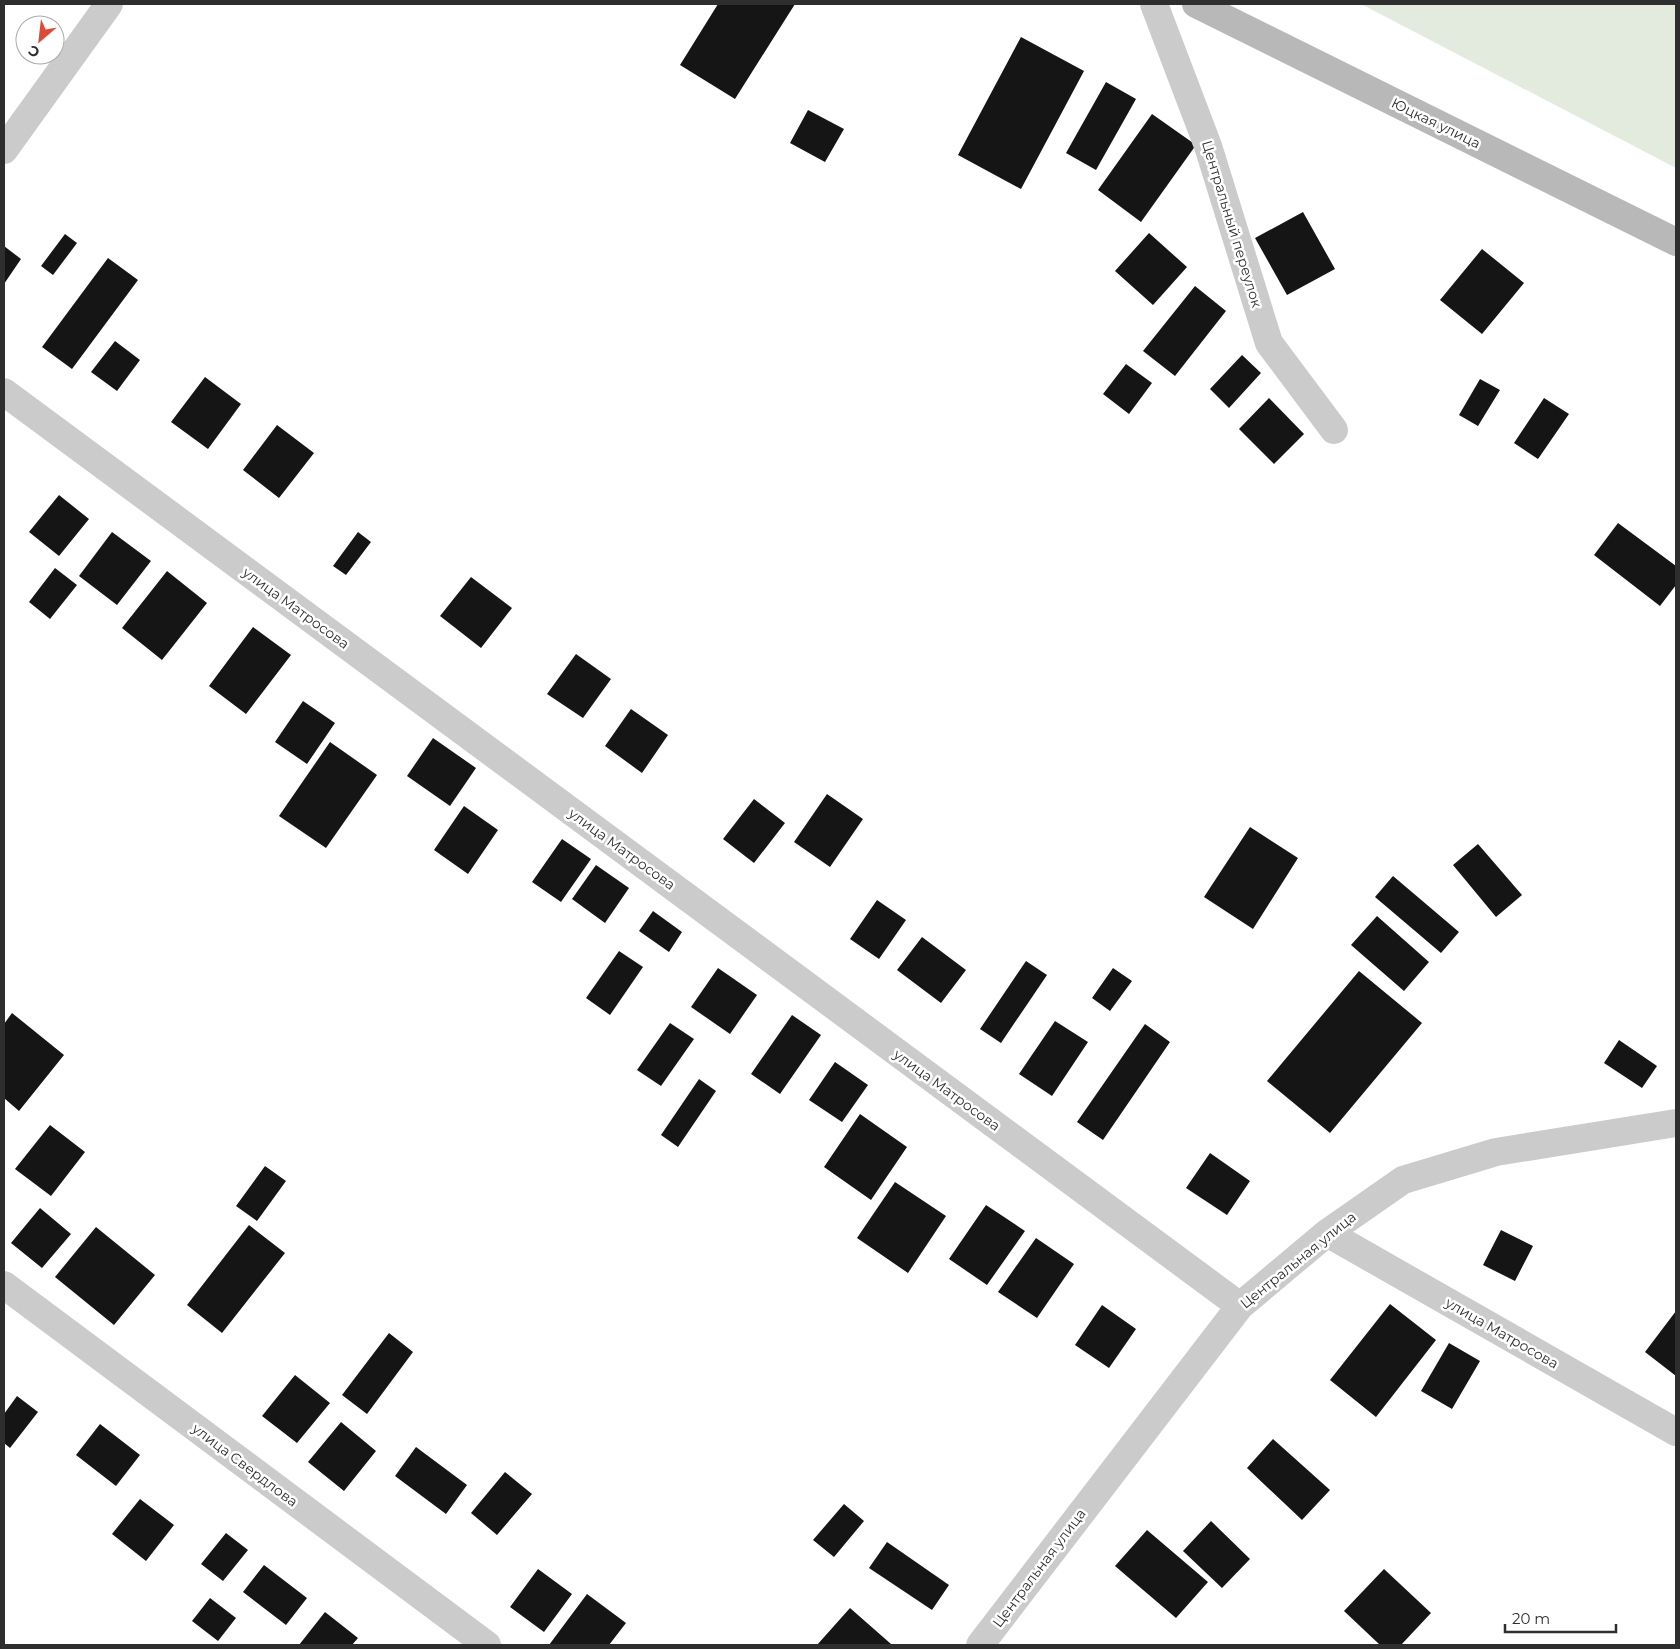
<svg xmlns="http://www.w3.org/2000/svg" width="1680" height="1649" viewBox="0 0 1680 1649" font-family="Montserrat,sans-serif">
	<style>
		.green { fill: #e2ebdd }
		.building { fill: #151515 }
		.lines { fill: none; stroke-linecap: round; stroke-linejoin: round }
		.street { stroke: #cbcbcb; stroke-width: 28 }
		.secondary { stroke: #b8b8b8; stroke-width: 28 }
		.labels { text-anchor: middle; stroke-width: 5; stroke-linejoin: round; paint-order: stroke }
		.street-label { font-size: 14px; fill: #2e2e2e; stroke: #fff }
	</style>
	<rect width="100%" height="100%" fill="#fff"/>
	<path class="green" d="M1361 4H1676V168Z"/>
	<path class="building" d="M718 4H795L735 99 680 65Z
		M1021 37 1084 71 1021 189 958 155Z
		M1106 82 1136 99 1096 170 1066 153Z
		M808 110 844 129 825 162 790 143Z
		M1152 114 1196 145 1141 222 1098 190Z
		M1303 212 1335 269 1287 295 1255 238Z
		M1149 233 1187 267 1153 305 1115 271Z
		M65 234 77 243 53 275 41 266Z
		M4 246 21 259 4 284Z
		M1482 249 1524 283 1482 334 1440 300Z
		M108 258 138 280 72 369 42 347Z
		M1195 286 1226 311 1175 376 1143 351Z
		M115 341 140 360 117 391 91 372Z
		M1242 355 1261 373 1229 408 1210 389Z
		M1126 364 1152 383 1129 414 1103 394Z
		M205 377 241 404 208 449 171 422Z
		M1480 379 1500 390 1478 426 1459 415Z
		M1269 398 1304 434 1274 464 1239 429Z
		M1544 398 1569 414 1538 459 1514 443Z
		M277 425 314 453 279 498 243 470Z
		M59 495 89 519 59 556 29 532Z
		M1618 523 1676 566V585L1660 606 1594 555Z
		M112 532 151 561 117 605 79 576Z
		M358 532 371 542 346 575 333 566Z
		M55 568 77 585 50 619 29 602Z
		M167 571 207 603 162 660 122 628Z
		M471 577 512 608 481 648 440 616Z
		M253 627 291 655 246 714 209 686Z
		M576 654 611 679 583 718 547 694Z
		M303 701 335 723 307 764 275 742Z
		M631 709 668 735 642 773 605 746Z
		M433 738 476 768 450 806 407 776Z
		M330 742 377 775 326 848 279 816Z
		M827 794 863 819 830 867 794 842Z
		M754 799 785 823 754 863 723 839Z
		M464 806 498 830 468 874 434 850Z
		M1250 827 1298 858 1253 929 1204 897Z
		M562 839 591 859 561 902 532 882Z
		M1478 844 1522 895 1496 917 1453 865Z
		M596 865 629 888 605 923 572 899Z
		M1393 876 1459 932 1441 953 1375 897Z
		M877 900 906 920 879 959 850 939Z
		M653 911 682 932 669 952 639 931Z
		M1377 916 1429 962 1404 991 1351 945Z
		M922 937 966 970 941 1003 897 970Z
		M619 951 643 967 610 1015 586 998Z
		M1026 961 1047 975 1001 1043 980 1029Z
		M718 968 757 995 730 1034 691 1007Z
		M1113 968 1132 981 1110 1011 1092 998Z
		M1359 971 1422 1023 1330 1133 1267 1081Z
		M12 1013 64 1055 19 1111 4 1098V1024Z
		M792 1015 821 1035 780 1094 751 1074Z
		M1055 1021 1088 1042 1052 1096 1019 1074Z
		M670 1023 694 1039 661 1086 637 1070Z
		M1145 1024 1170 1042 1103 1140 1077 1122Z
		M1619 1040 1657 1066 1642 1088 1604 1063Z
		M835 1062 868 1085 842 1122 809 1100Z
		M699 1079 716 1091 678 1147 661 1135Z
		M860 1114 907 1147 871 1200 824 1167Z
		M50 1125 85 1152 51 1196 15 1169Z
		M1210 1153 1250 1181 1227 1215 1186 1188Z
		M265 1166 286 1181 257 1221 236 1206Z
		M895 1182 946 1216 908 1273 857 1238Z
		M986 1205 1025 1231 987 1285 949 1259Z
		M40 1208 71 1234 42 1268 11 1243Z
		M249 1225 285 1253 222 1333 187 1305Z
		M96 1227 155 1275 114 1325 55 1277Z
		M1501 1230 1533 1246 1515 1281 1483 1265Z
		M1036 1238 1074 1264 1037 1318 998 1292Z
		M1390 1304 1436 1340 1376 1417 1330 1380Z
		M1102 1305 1136 1329 1109 1368 1075 1345Z
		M1676 1311V1376L1645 1352Z
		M389 1333 413 1352 367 1414 342 1395Z
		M1449 1343 1480 1361 1452 1409 1421 1391Z
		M295 1375 330 1403 297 1443 262 1416Z
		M17 1396 38 1412 10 1448 4 1443V1414Z
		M341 1422 376 1451 344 1491 308 1462Z
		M100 1424 140 1455 116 1486 76 1455Z
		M1273 1439 1330 1490 1302 1520 1247 1468Z
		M416 1447 467 1485 446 1514 395 1476Z
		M505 1472 532 1494 497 1535 471 1513Z
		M140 1499 174 1525 146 1561 112 1534Z
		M844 1504 864 1521 834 1557 813 1540Z
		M1211 1521 1250 1559 1222 1588 1183 1551Z
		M1147 1530 1208 1582 1176 1618 1115 1566Z
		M226 1533 248 1550 223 1581 201 1564Z
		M887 1542 949 1585 932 1610 869 1568Z
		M264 1565 307 1598 286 1625 243 1592Z
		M538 1569 572 1594 544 1632 510 1607Z
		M1384 1569 1431 1613 1401 1645H1380L1344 1611Z
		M587 1594 626 1623 609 1645H549Z
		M210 1598 236 1618 218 1641 192 1621Z
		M850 1608 891 1644 890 1645H817Z
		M325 1612 358 1638 352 1645H299Z"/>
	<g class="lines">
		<path class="street" d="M1154 4 1208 146 1269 343 1334 430
			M4 150 109 4
			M4 392 1240 1306
			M1327 1233 1676 1432
			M4 1285 487 1645
			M980 1645 1240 1306 1327 1233 1403 1180 1496 1152 1676 1123"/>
		<path class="secondary" d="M1196 4 1676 242"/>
	</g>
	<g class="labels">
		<g class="street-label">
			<text transform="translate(1436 123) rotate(26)" y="5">Юцкая улица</text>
			<text transform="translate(1232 224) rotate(73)" y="5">Центральный переулок</text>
			<text transform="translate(296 608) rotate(36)" y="5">улица Матросова</text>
			<text transform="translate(622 849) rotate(36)" y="5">улица Матросова</text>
			<text transform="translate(947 1090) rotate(36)" y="5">улица Матросова</text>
			<text transform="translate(1298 1260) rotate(-39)" y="5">Центральная улица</text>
			<text transform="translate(1502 1333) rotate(30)" y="5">улица Матросова</text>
			<text transform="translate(245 1465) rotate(37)" y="5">улица Свердлова</text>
			<text transform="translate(1039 1568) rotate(-53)" y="5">Центральная улица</text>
		</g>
	</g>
	<rect width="1680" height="1649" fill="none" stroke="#2e2e2e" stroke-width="10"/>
	<g transform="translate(40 40) rotate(208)"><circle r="24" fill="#ffffff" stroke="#ababab"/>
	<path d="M0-4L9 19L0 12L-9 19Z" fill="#de4a38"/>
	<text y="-8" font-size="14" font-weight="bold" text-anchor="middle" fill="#2e2e2e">С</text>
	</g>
	<path d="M1505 1624v8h111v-8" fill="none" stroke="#2e2e2e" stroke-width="2.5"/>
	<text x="1512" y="1624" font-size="15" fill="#2e2e2e" stroke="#ffffff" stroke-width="4" paint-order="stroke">20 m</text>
</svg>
